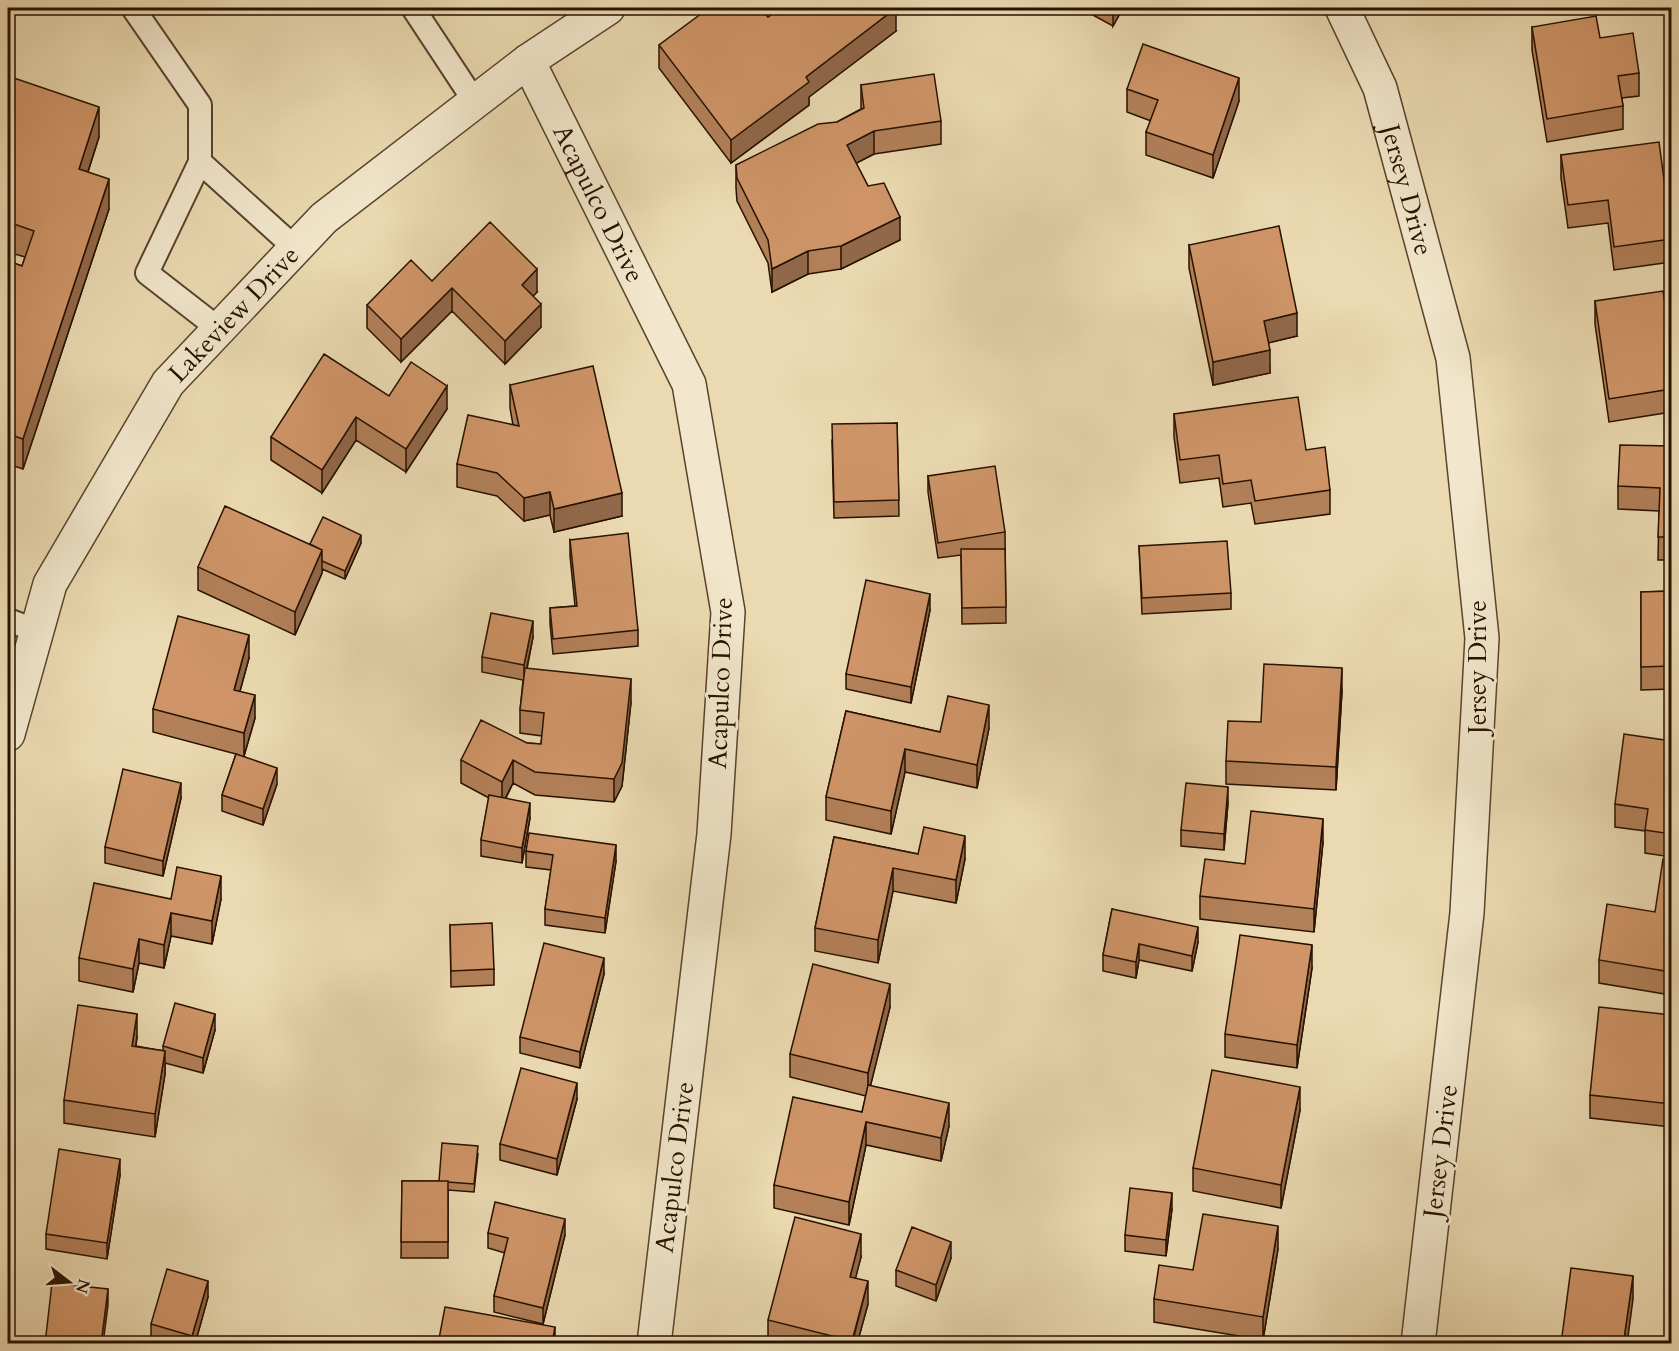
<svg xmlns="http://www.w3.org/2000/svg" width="1679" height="1351" viewBox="0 0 1679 1351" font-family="Cardo,serif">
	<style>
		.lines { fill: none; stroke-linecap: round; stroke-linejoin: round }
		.service-casing { stroke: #58432c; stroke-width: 26 }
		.minor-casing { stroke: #58432c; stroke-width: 36 }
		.tertiary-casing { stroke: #58432c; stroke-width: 36 }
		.service { stroke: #f2e7cc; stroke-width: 22 }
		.minor { stroke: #f2e7cc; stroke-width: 33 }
		.tertiary { stroke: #f2e7cc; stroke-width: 33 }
		.wall { fill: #b28059; stroke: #271100; stroke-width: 1.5 }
		.shaded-wall { fill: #916849; stroke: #271100; stroke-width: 1.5 }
		.building { fill: #cf9568; stroke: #271100; stroke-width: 1.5 }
		.labels { text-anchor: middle; stroke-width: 6; stroke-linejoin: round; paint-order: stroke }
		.street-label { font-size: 26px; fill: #271100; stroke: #f2e7cc }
	</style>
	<rect width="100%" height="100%" fill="#ebdab1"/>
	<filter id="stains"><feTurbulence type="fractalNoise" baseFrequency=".00333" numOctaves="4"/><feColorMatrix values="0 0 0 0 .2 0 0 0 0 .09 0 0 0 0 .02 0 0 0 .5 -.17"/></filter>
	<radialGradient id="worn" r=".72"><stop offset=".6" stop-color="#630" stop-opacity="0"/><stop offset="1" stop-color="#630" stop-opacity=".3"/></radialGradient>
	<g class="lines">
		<g class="service-casing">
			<path id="service" d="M133 8 200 105V162L295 248
				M413 8 475 102
				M200 162 147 273 219 329
				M8 620 37 631"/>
		</g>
		<g class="minor-casing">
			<g id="minor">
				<path id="s1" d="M1342 8 1380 88 1453 358 1482 638 1467 913 1418 1344"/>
				<path id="s2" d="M528 61 689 384 728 612 714 834 654 1344"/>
			</g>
		</g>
		<g class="tertiary-casing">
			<g id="tertiary">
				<path id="s3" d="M8 734 50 584 168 383 324 218 528 61 608 8"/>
			</g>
		</g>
		<use href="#service" class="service"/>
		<use href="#minor" class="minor"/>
		<use href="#tertiary" class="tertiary"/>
	</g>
	<path class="wall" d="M1080 8H1123L1113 26Z
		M768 17 896 31 809 97V105L731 163 659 68V45Z
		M1532 27 1639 73V96L1622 98 1623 106V129L1547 142 1532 50Z
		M8 76 99 137 88 172 109 209 23 469 8 464V261L22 266 25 257 8 252Z
		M861 85 941 121V144L874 154 856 163 868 186 900 240 841 269 808 274 772 292 768 263 737 201 736 188V165L837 122 861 109Z
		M1127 89 1239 101 1213 178 1146 155V132L1151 121 1127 112Z
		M1561 155 1671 232V262L1614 270 1608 223 1568 228 1561 178Z
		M1189 245 1297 336 1268 343 1270 373 1213 385 1189 268Z
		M432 281 537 292 533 296 541 327 505 364 452 311 401 362 367 328V305Z
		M1595 301 1670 335 1671 334V412L1609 422 1595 324Z
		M510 385 622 516 554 532 550 515 524 521 497 496 457 487V464L513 425 510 408Z
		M389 396 447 409 406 472 356 440 322 493 271 460V437Z
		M1174 414 1306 450 1330 490V514L1255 524 1251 503 1223 507 1219 478 1180 483 1174 437Z
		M897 423 899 516 834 518 832 440Z
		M1671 446V560H1658L1659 511 1618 509V486Z
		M928 476 1005 532 1006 623 962 624 961 555 938 558 928 492Z
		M570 540 638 630V646L553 654 550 624V608L575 606 570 556Z
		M361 543 345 579 322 569V573L295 635 198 590V567L310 544Z
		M1139 546 1231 593V609L1142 614Z
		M1671 591V689L1641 690V592Z
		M930 610 911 703 846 689V674Z
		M533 637 527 669 631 702 622 786 614 802 535 795 513 783 506 798 530 818 522 863 481 856V840L489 798 461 783V760L527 743 541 744 542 736 520 733V710L523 680 482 672V657Z
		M249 658 240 691 255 718 244 756 277 784 263 825 222 811V795L236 754 153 732V709Z
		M1342 691 1336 790 1226 784V761L1261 722Z
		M846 711 940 732 989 728 977 788 905 772 891 834 826 820V797Z
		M1671 741V857L1645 853V831L1615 827V804Z
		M181 798 163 876 105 863V847Z
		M1228 803 1224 850 1181 846V830Z
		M834 837 918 854 965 859 956 903 893 891 878 963 815 951V928Z
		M1323 842 1314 932 1200 919V896L1245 864Z
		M526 851 616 861 605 933 545 925V909L551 870 526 867Z
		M1671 860V995L1599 983V960L1655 912Z
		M171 899H221L212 944 171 936 164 968 139 963 133 992 79 981V958Z
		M1112 909 1198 942 1192 971 1139 960 1136 978 1103 971V955Z
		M450 925 494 969V985L451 987Z
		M1312 968 1297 1068 1225 1057V1034Z
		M604 974 580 1068 520 1053V1037Z
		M890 1007 870 1086 949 1126 941 1161 866 1145 849 1225 774 1208V1185L862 1112 866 1096 790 1077V1054Z
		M1671 1015V1127L1590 1118V1095Z
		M215 1030 203 1073 165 1063V1074L155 1137 64 1123V1100L137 1037 136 1046 163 1051V1046Z
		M577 1099 557 1175 500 1160V1144Z
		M1300 1110 1281 1208 1193 1191V1168Z
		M478 1154 474 1192 448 1190V1258H401L402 1181H439Z
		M120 1175 107 1259 46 1249V1234Z
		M1172 1209 1166 1256 1125 1251V1235Z
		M488 1233 565 1235 543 1324 494 1312V1296L505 1253 488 1248Z
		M1278 1249 1263 1340 1154 1322V1299L1193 1270Z
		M861 1257 855 1278 868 1304 857 1344H772L768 1343V1320Z
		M951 1258 936 1301 896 1286V1270Z
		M208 1297 195 1344H163L151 1340V1324Z"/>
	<path class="shaded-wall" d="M896 8V31L809 97V105L731 163V140L806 77Z
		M1113 8H1123L1113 26Z
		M1499 8H1510L1499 11Z
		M1239 78V101L1213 178V155Z
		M99 107V137L79 199V169Z
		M874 131V154L847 168V145Z
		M109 179V209L23 469V439Z
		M900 217V240L841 269V246Z
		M808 251V274L772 292V269Z
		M537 269V292L522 308V285Z
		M452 288V311L401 362V339Z
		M541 304V327L505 364V341Z
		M1297 313V336L1264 344V321Z
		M1270 350V373L1213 385V362Z
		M447 386V409L406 472V449Z
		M356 417V440L322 493V470Z
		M550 492V515L524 521V498Z
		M622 493V516L554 532V509Z
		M361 535V543L345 579V571Z
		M322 550V573L295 635V612Z
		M930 594V610L911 703V687Z
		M533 621V637L524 681V665Z
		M249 635V658L234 713V690Z
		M1342 668V691L1336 790V767Z
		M631 679V702L622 786 614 802V779Z
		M255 695V718L244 756V733Z
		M989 705V728L977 788V765Z
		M905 749V772L891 834V811Z
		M513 760V783L502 805V782Z
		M277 768V784L263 825V809Z
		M181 783V798L163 876V861Z
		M1228 787V803L1224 850V834Z
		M530 803V818L522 863V848Z
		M1323 819V842L1314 932V909Z
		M965 836V859L956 903V880Z
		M616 845V861L605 933V918Z
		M893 868V891L878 963V940Z
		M221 876V899L212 944V921Z
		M171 913V936L164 968V945Z
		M1198 927V942L1192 971V956Z
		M139 939V963L133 992V969Z
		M1139 944V960L1136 978V962Z
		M1312 945V968L1297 1068V1045Z
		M604 958V974L580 1068V1052Z
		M890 984V1007L868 1096V1073Z
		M137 1014V1037L132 1069V1046Z
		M215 1014V1030L203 1073V1058Z
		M165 1051V1074L155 1137V1114Z
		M577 1083V1099L557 1175V1159Z
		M1300 1087V1110L1281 1208V1185Z
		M949 1103V1126L941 1161V1138Z
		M866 1122V1145L849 1225V1202Z
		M120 1159V1175L107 1259V1243Z
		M1172 1193V1209L1166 1256V1240Z
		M565 1219V1235L543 1324V1308Z
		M1278 1226V1249L1263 1340V1317Z
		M861 1234V1257L850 1300V1277Z
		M951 1242V1258L936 1301V1285Z
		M1633 1276V1299L1627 1344 1624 1339Z
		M208 1281V1297L195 1344H192V1336Z
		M868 1281V1304L857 1344H852Z
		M108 1289V1305L103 1344H101Z
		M555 1327V1344H552Z"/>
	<path class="building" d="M709 8H760L768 17 781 8H896L806 77 809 82 731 140 659 45Z
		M1596 16 1600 38 1633 33 1639 73 1618 76 1623 106 1547 119 1532 27Z
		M1143 44 1239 78 1213 155 1146 132 1158 100 1127 89Z
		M934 74 941 121 874 131 847 145 868 186 884 183 900 217 841 246 808 251 772 269 768 240 737 178 736 165 818 124 837 122 864 108 861 85Z
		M8 76 99 107 79 169 109 179 23 439 8 434V261L22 266 34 231 8 222Z
		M1659 142 1671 232V239L1614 247 1608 200 1568 205 1561 155Z
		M490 222 537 269 522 285 541 304 505 341 452 288 401 339 367 305 411 260 432 281Z
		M1279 226 1297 313 1264 321 1270 350 1213 362 1189 245Z
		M1663 291 1670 335 1671 334V389L1609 399 1595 301Z
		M324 354 389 396 411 362 447 386 406 449 356 417 322 470 271 437Z
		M593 366 622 493 554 509 550 492 524 498 497 473 457 464 468 415 519 426 510 385Z
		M1298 397 1306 450 1325 447 1330 490 1255 501 1251 480 1223 484 1219 455 1180 460 1174 414Z
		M897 423 899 500 834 502 832 424Z
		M1620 445 1671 446V537H1658L1660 488 1618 486Z
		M995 466 1005 532 938 543 928 476Z
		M225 506 322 550 295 612 198 567Z
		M323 517 361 535 345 571 322 561V550L310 544Z
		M628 533 638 630 553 639 550 608 577 606 570 540Z
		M1227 541 1231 593 1142 598 1139 546Z
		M961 549H1005L1006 607 962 608Z
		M866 580 930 594 911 687 846 674Z
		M1671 591V666L1641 667V592Z
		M491 613 533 621 524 665 482 657Z
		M178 616 249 635 234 690 255 695 244 733 153 709Z
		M1264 664 1342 668 1336 767 1226 761 1228 721 1261 722Z
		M525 668 631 679 622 763 614 779 535 772 513 760 502 782 461 760 481 720 527 743 541 744 544 713 520 710Z
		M948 696 989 705 977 765 905 749 891 811 826 797 846 711 940 732Z
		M1624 734 1671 741V834L1645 830 1648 809 1615 804Z
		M236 754 277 768 263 809 222 795Z
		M123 769 181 783 163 861 105 847Z
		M1186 783 1228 787 1224 834 1181 830Z
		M489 795 530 803 522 848 481 840Z
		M1251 811 1323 819 1314 909 1200 896 1205 859 1245 864Z
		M924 827 965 836 956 880 893 868 878 940 815 928 834 837 918 854Z
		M529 833 616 845 605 918 545 909 553 855 526 851Z
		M1663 859 1671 860V972L1599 960 1607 904 1655 912Z
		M177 867 221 876 212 921 171 913 164 945 139 939 133 969 79 958 94 883 171 899Z
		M1112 909 1198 927 1192 956 1139 944 1136 962 1103 955Z
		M492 923 494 969 451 971 450 925Z
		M1240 935 1312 945 1297 1045 1225 1034Z
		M544 943 604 958 580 1052 520 1037Z
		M813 964 890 984 868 1073 790 1054Z
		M175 1003 215 1014 203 1058 163 1046Z
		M78 1005 137 1014 132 1046 165 1051 155 1114 64 1100Z
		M1599 1007 1671 1015V1104L1590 1095Z
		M521 1068 577 1083 557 1159 500 1144Z
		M1212 1070 1300 1087 1281 1185 1193 1168Z
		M868 1085 949 1103 941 1138 866 1122 849 1202 774 1185 793 1097 862 1112Z
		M442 1143 478 1146 474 1184 448 1182V1181H439Z
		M59 1149 120 1159 107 1243 46 1234Z
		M402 1181H448V1242H401Z
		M1130 1188 1172 1193 1166 1240 1125 1235Z
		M495 1202 565 1219 543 1308 494 1296 508 1238 488 1233Z
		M1203 1214 1278 1226 1263 1317 1154 1299 1159 1265 1193 1270Z
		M795 1217 861 1234 850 1277 868 1281 852 1341 768 1320Z
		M912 1227 951 1242 936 1285 896 1270Z
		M1571 1268 1633 1276 1624 1339 1655 1344H1561Z
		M167 1269 208 1281 192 1336 151 1324Z
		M52 1283 108 1289 101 1344H45Z
		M445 1307 555 1327 552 1344H438Z"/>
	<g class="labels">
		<g class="street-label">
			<text dy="9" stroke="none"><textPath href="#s1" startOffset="194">Jersey Drive</textPath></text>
			<text dy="9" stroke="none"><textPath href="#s2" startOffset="159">Acapulco Drive</textPath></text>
			<text dy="9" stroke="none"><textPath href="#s3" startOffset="484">Lakeview Drive</textPath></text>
			<text transform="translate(1477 667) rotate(-90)" y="9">Jersey Drive</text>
			<text transform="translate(720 683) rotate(-88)" y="9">Acapulco Drive</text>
			<text transform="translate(1440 1151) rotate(-83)" y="9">Jersey Drive</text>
			<text transform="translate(674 1167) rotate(-83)" y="9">Acapulco Drive</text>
		</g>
	</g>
	<rect width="1679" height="1351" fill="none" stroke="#ebdab1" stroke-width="30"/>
	<rect x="9" y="9" width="1661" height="1333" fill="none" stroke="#271100" stroke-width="3"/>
	<rect x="15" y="15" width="1649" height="1321" fill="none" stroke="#271100" stroke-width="1.5"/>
	<g transform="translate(69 1282) rotate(107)" stroke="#f2e7cc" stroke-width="4.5" paint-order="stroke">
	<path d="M0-4.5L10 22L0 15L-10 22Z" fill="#271100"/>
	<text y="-9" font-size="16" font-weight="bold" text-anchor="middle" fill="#271100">N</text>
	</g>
	<rect width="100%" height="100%" filter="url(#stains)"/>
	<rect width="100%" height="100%" fill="url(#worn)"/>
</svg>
